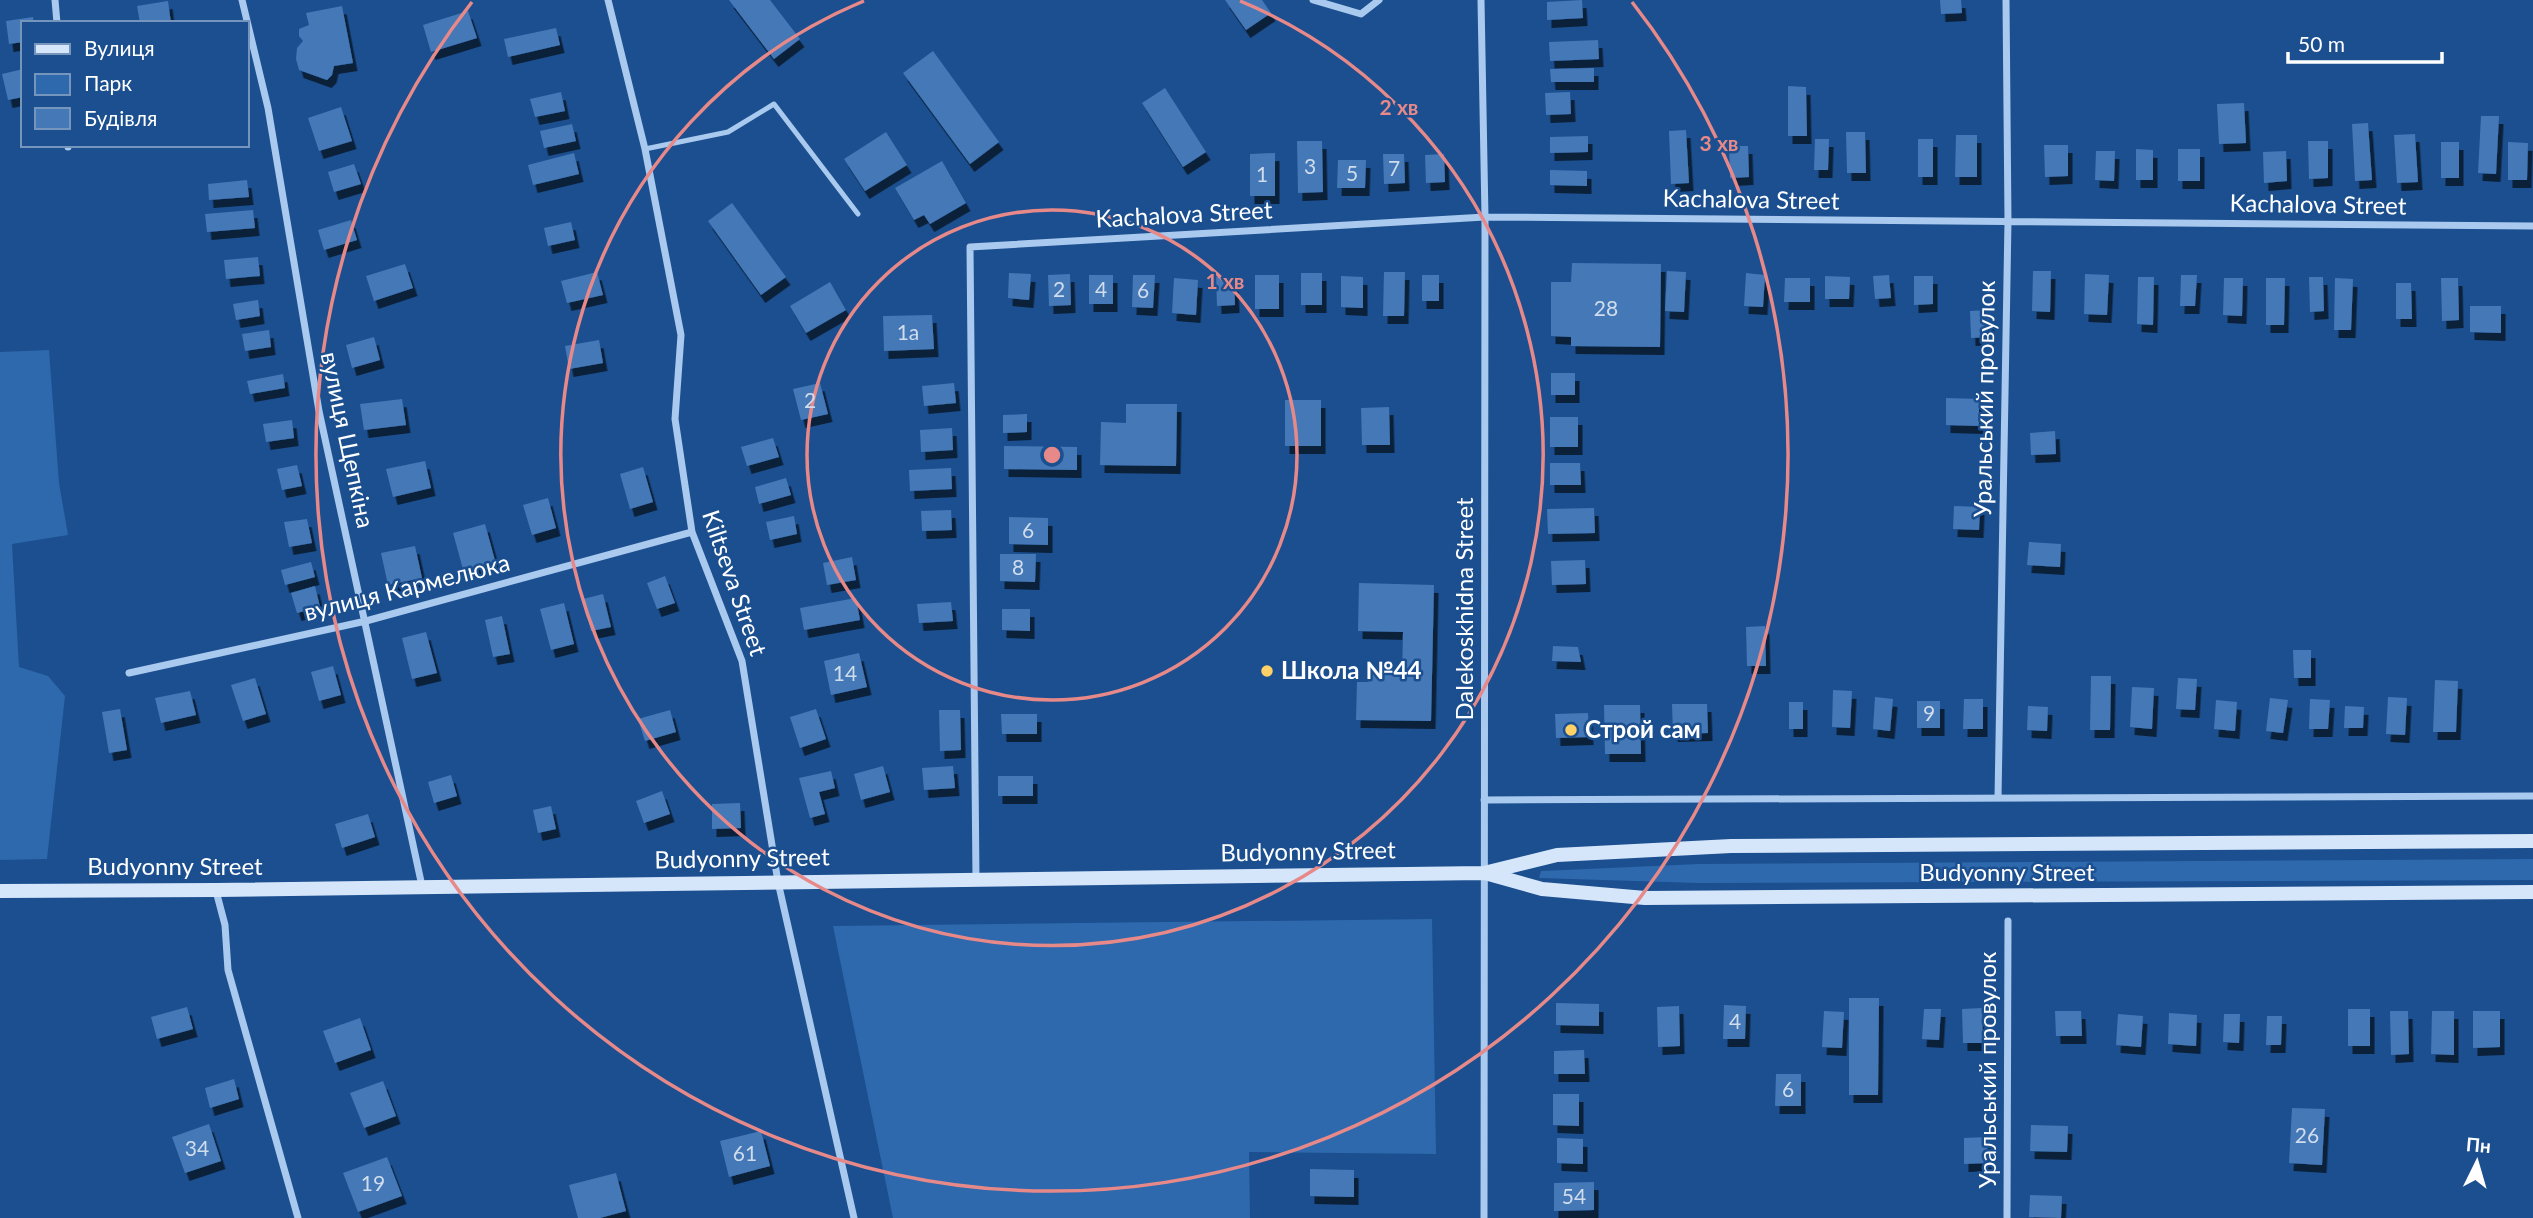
<svg xmlns="http://www.w3.org/2000/svg" width="2533" height="1218" viewBox="0 0 2533 1218" font-family="Lato,sans-serif">
	<style>
		.green { fill: #2e69ad }
		.building { fill: #4478b7; filter: url(#shadow) }
		.lines { fill: none; stroke-linecap: round; stroke-linejoin: round }
		.lane { stroke: #a9c9ee; stroke-width: 5 }
		.street { stroke: #a9c9ee; stroke-width: 7 }
		.secondary { stroke: #d6e6fa; stroke-width: 14 }
		.ring { fill: none; stroke: #e88989; stroke-width: 3.5 }
		.poi-dot { fill: #ffd166; stroke: #1b4f8f; stroke-width: 2.5 }
		.labels { text-anchor: middle; stroke-width: 5; stroke-linejoin: round; paint-order: stroke }
		.number-label { font-size: 21px; fill: #d0dded }
		.street-label { font-size: 24px; fill: #fff; stroke: #1b4f8f }
		.poi-label { font-size: 24px; font-weight: bold; fill: #fff; stroke: #1b4f8f; text-anchor: start }
		.centre { fill: #e88989; stroke: #1b4f8f; stroke-width: 3.5 }
		.ring-label { font-size: 21px; text-anchor: middle; font-weight: bold; fill: #e88989; stroke: #1b4f8f; stroke-width: 5; stroke-linejoin: round; paint-order: stroke }
	</style>
	<defs>
		<filter id="shadow"><feDropShadow dx="4.5" dy="8" stdDeviation="0" flood-color="#0009"/></filter>
	</defs>
	<rect width="100%" height="100%" fill="#1b4f8f"/>
	<path class="green" d="M49 350 59 483 68 535 12 544 19 667 48 676 65 696 47 859 0 860V352Z
		M2533 859V880L1699 883 1539 878 1541 871 1699 864Z
		M1432 919 1436 1154 1249 1152 1250 1218H893L833 926Z"/>
	<path class="building" d="M729 0H770L800 39 774 59Z
		M1225 0H1262L1271 13 1246 30Z
		M1582 0 1583 18 1547 20V2Z
		M1940 0H1961L1962 13 1941 14Z
		M168 1 171 23H140L137 6Z
		M342 6 353 63 334 66 332 75 327 80 299 70 296 59 297 48 303 41 299 36V29L309 25 306 13Z
		M468 11 477 38 431 52 423 25Z
		M33 17 34 23H23V42L9 44 6 21Z
		M556 28 560 45 508 57 504 39Z
		M1598 40 1599 59 1550 61 1549 42Z
		M933 51 999 142 970 164 903 73Z
		M1594 68V82H1551L1550 69Z
		M23 69V97L8 100 2 74Z
		M1788 86 1806 87 1807 136H1788Z
		M1165 88 1206 152 1183 167 1142 103Z
		M561 92 565 111 535 117 530 99Z
		M1570 92 1571 114 1546 115 1545 93Z
		M2244 103 2246 143 2219 144 2217 104Z
		M341 107 352 141 319 151 308 118Z
		M2481 116H2499L2496 174 2478 173Z
		M2368 123 2372 180 2355 181 2352 124Z
		M572 124 576 141 544 148 540 131Z
		M1686 130 1689 183 1671 184 1669 131Z
		M886 132 907 165 865 191 844 159Z
		M1846 132H1865L1866 173H1847Z
		M2415 134 2418 182 2397 183 2394 135Z
		M1956 135H1977V177H1955Z
		M1588 136V152L1550 153V137Z
		M1815 139H1829L1828 170H1814Z
		M1918 139H1933V177H1918Z
		M1297 141H1322L1323 192 1298 193Z
		M2308 141H2328V178L2309 179Z
		M2441 142H2459V178H2441Z
		M2508 142 2528 143 2527 180H2508Z
		M2044 145H2068V176L2045 177Z
		M1729 146H1748L1749 177 1730 178Z
		M2136 149 2153 150V180H2136Z
		M2178 149H2200V181H2178Z
		M2096 151H2115L2114 181 2095 180Z
		M2286 151 2287 181 2264 183 2263 152Z
		M574 153 579 174 533 185 528 165Z
		M1275 153V196H1250V154Z
		M1383 154H1404L1405 183 1384 184Z
		M1444 154 1445 182 1426 183 1425 155Z
		M1338 160H1366L1365 188H1337Z
		M942 161 966 203 930 224 924 215 914 220 895 188Z
		M354 164 361 184 334 192 328 172Z
		M1550 170 1587 171V186L1550 185Z
		M247 180 249 197 209 200 208 184Z
		M732 203 786 277 761 295 708 221Z
		M253 210 255 228 207 232 205 214Z
		M351 220 357 240 324 250 318 230Z
		M571 222 575 240 548 246 544 228Z
		M258 257 260 276 226 279 224 260Z
		M1572 263 1661 264 1660 347 1571 346V337L1551 336V282H1571Z
		M405 264 413 288 374 301 366 276Z
		M1667 271 1686 272 1684 312 1665 311Z
		M2033 271H2051L2050 312 2032 311Z
		M597 272 603 295 567 303 561 281Z
		M1384 272H1405L1404 316H1383Z
		M1009 273 1031 274 1029 300 1008 298Z
		M1301 273H1322V305H1301Z
		M1746 273 1765 275 1763 307 1744 306Z
		M1070 274 1071 305 1049 306 1048 275Z
		M2085 274 2109 275 2107 315 2084 314Z
		M1089 275H1113V304H1089Z
		M1133 275H1155L1153 308 1132 307Z
		M1255 275H1279V309H1255Z
		M1422 275H1439V301H1422Z
		M1889 275 1891 298 1875 299 1873 276Z
		M2181 275H2197L2195 306H2180Z
		M1341 276 1363 277V308L1341 307Z
		M1825 276 1850 277 1849 299H1825Z
		M1914 276H1933V304L1914 305Z
		M1216 277H1234L1235 305 1217 306Z
		M2138 277H2154L2153 325 2137 324Z
		M2309 277H2323L2324 311 2310 312Z
		M1174 278 1198 280 1196 315 1172 313Z
		M1785 278H1810V302H1784Z
		M2224 278H2243L2242 316 2223 315Z
		M2266 278H2285L2284 325H2266Z
		M2335 278 2353 279 2351 330H2334Z
		M2441 278H2458L2459 320 2442 321Z
		M830 282 846 310 806 333 790 306Z
		M2396 283H2411L2412 319H2396Z
		M258 300 260 316 236 320 233 304Z
		M2470 306H2501V333L2470 332Z
		M1989 310 1990 337 1971 338 1970 311Z
		M932 315 934 349 884 351 883 316Z
		M269 330 271 347 245 351 242 334Z
		M374 337 380 360 352 368 346 345Z
		M599 340 603 363 569 369 565 346Z
		M1551 373H1575V395H1551Z
		M283 374 285 388 250 394 247 381Z
		M820 383 828 414 801 420 793 389Z
		M954 383 956 403 924 406 922 386Z
		M1946 398 1979 399V426L1946 425Z
		M402 399 406 425 364 430 360 404Z
		M1285 400H1321V446H1285Z
		M1126 404H1177L1176 466 1100 465 1101 422 1126 423Z
		M1389 407 1390 445H1362L1361 408Z
		M1027 414V432L1003 433V415Z
		M1550 417H1578V447H1550Z
		M292 420 294 438 266 442 263 424Z
		M952 428 953 450 921 452 920 430Z
		M2055 431 2056 454 2031 455 2030 433Z
		M773 438 779 457 747 466 741 447Z
		M1004 446 1077 447V470L1004 469Z
		M425 461 431 488 393 497 386 469Z
		M1550 463H1580L1581 485H1550Z
		M297 465 302 486 282 490 277 469Z
		M643 467 653 502 630 509 620 474Z
		M951 468 952 489 910 491 909 470Z
		M786 478 791 495 759 504 755 487Z
		M548 498 556 528 532 535 523 505Z
		M1954 506 1980 507 1979 530 1953 529Z
		M1594 508 1595 533 1548 534 1547 509Z
		M951 510 952 530 922 531 921 511Z
		M794 516 797 534 770 540 766 522Z
		M1009 517 1048 518V545L1009 544Z
		M307 519 312 543 289 547 284 522Z
		M485 524 496 564 464 573 453 533Z
		M2029 542 2061 544 2060 567 2027 565Z
		M415 546 422 578 388 585 381 553Z
		M1000 554H1036L1035 582 1000 581Z
		M852 557 856 580 827 585 823 563Z
		M1585 560 1586 584 1552 585 1551 561Z
		M311 562 315 577 285 585 281 570Z
		M665 576 675 603 657 609 647 583Z
		M1359 583 1434 585 1431 721 1356 720 1357 682H1368V674L1402 675 1403 632 1358 631Z
		M315 586 320 607 297 613 291 593Z
		M603 594 611 627 591 631 583 599Z
		M856 598 860 620 804 630 800 608Z
		M951 602 953 621 919 623 917 604Z
		M564 603 574 644 551 650 540 609Z
		M1002 609H1030V631L1002 630Z
		M502 616 510 654 493 657 485 620Z
		M1765 626 1766 666H1747L1746 627Z
		M426 632 437 673 412 679 402 638Z
		M1553 646 1578 647 1581 662 1552 661Z
		M2293 650H2311V678H2294Z
		M859 653 867 687 831 695 824 661Z
		M333 666 341 695 319 701 311 672Z
		M2091 676H2111L2110 730H2090Z
		M255 678 266 714 243 721 231 685Z
		M2178 678 2197 679 2195 710 2176 709Z
		M2435 680 2458 681 2456 732H2433Z
		M2132 687 2154 688 2152 729 2130 727Z
		M1833 690 1852 691 1850 728 1832 727Z
		M190 691 196 715 161 723 155 698Z
		M1875 697 1893 699 1890 731 1873 729Z
		M2388 697 2407 698 2405 735 2386 734Z
		M2270 698 2288 700 2283 733 2266 731Z
		M1964 699H1983V729H1963Z
		M2310 699 2330 700 2328 729H2309Z
		M2216 700 2237 702 2235 731 2214 729Z
		M1917 701H1940V728H1917Z
		M1789 702H1803V729H1789Z
		M1672 704H1707L1708 733 1673 734Z
		M1604 705H1640L1641 754H1605Z
		M2028 706 2048 707 2047 731 2027 730Z
		M2345 706 2364 707 2363 728H2344Z
		M120 709 127 750 109 753 102 712Z
		M816 709 826 739 800 748 790 717Z
		M670 710 676 732 645 741 638 719Z
		M939 710H960L961 750 940 751Z
		M1588 713 1589 737 1556 738 1555 714Z
		M1001 714H1037V734H1002Z
		M883 766 890 792 861 800 854 774Z
		M953 766 955 788 924 790 922 768Z
		M831 771 835 788 819 792 825 814 810 818 799 778Z
		M451 775 457 796 434 803 428 782Z
		M998 776H1033V796H998Z
		M662 791 670 814 644 823 636 801Z
		M740 803 741 828 712 829V804Z
		M551 806 556 829 538 833 533 810Z
		M368 814 375 837 342 848 335 824Z
		M1849 998H1879L1878 1095H1849Z
		M1556 1003 1599 1004V1026L1556 1025Z
		M1724 1005 1746 1006 1745 1039H1723Z
		M1679 1006 1680 1046 1658 1047 1657 1007Z
		M187 1007 193 1029 157 1039 151 1017Z
		M1982 1008 1983 1043H1963L1962 1009Z
		M1924 1009H1941L1939 1040 1922 1039Z
		M2348 1009H2370V1046H2348Z
		M1824 1011 1844 1012 1842 1048 1822 1047Z
		M2055 1011H2081L2082 1036H2056Z
		M2390 1011H2408L2409 1054 2391 1055Z
		M2432 1011H2454V1055L2431 1054Z
		M2473 1011H2500V1047L2473 1048Z
		M2169 1013 2197 1015 2196 1046 2168 1044Z
		M2118 1014 2143 1016 2141 1047 2116 1045Z
		M2224 1014H2240L2239 1043 2223 1042Z
		M2267 1016H2282L2281 1045H2266Z
		M360 1018 371 1050 335 1063 323 1031Z
		M1584 1050 1585 1074H1554V1051Z
		M1776 1074H1801V1106H1775Z
		M234 1079 239 1099 210 1108 205 1088Z
		M383 1081 396 1116 364 1128 350 1093Z
		M1553 1094H1579V1126L1553 1125Z
		M2292 1108 2325 1109 2322 1165 2289 1163Z
		M209 1124 221 1161 185 1173 172 1137Z
		M2031 1125 2068 1126 2067 1152 2030 1151Z
		M761 1131 770 1166 729 1177 720 1141Z
		M1987 1137 1988 1163 1964 1164V1138Z
		M1557 1138 1583 1139V1164L1557 1163Z
		M387 1157 402 1196 358 1212 343 1173Z
		M1310 1169 1354 1170V1197L1310 1196Z
		M616 1173 626 1211 600 1218H578L569 1185Z
		M1594 1182V1210L1554 1211V1183Z
		M2030 1195 2062 1196 2061 1218 2029 1217Z"/>
	<g class="lines">
		<path class="lane" d="M645 149 728 132 774 104 858 214"/>
		<path class="street" d="M55 0 57 23
			M242 0 268 108 319 411 422 886
			M608 0 645 149 681 335 675 419 692 532 742 661 778 882 854 1218
			M1313 0 1361 14 1379 0
			M1481 0 1485 217 1484 1218
			M68 145V147
			M129 673 366 621 692 532
			M1998 798 2008 221 2006 0
			M1484 800 2533 796
			M976 879 970 247 1485 217 2533 226
			M216 891 225 925 228 970 298 1218
			M2007 1218 2008 921"/>
		<path class="secondary" d="M1485 873 1542 889 1645 898 2533 892
			M0 891 216 890 1484 873 1557 855 1731 846 2533 841"/>
	</g>
	<g class="ring">
		<circle cx="1052" cy="455" r="245"/>
		<path d="M1240 1A491 491 0 1 1 864 1"/>
		<path d="M1632 2A736 736 0 1 1 472 2"/>
	</g>
	<g class="poi-dot">
		<circle cx="1267" cy="671" r="7"/>
		<circle cx="1571" cy="730" r="7"/>
	</g>
	<g class="labels">
		<g class="number-label">
			<text x="1310" y="174">3</text>
			<text x="1394" y="176">7</text>
			<text x="1352" y="181">5</text>
			<text x="1262" y="182">1</text>
			<text x="1059" y="297">2</text>
			<text x="1101" y="297">4</text>
			<text x="1143" y="298">6</text>
			<text x="1606" y="316">28</text>
			<text x="908" y="340">1а</text>
			<text x="810" y="408">2</text>
			<text x="1028" y="538">6</text>
			<text x="1018" y="575">8</text>
			<text x="845" y="681">14</text>
			<text x="1929" y="721">9</text>
			<text x="1735" y="1029">4</text>
			<text x="1788" y="1097">6</text>
			<text x="2307" y="1143">26</text>
			<text x="197" y="1156">34</text>
			<text x="745" y="1161">61</text>
			<text x="373" y="1191">19</text>
			<text x="1574" y="1204">54</text>
		</g>
		<g class="street-label">
			<text transform="translate(1751 200) rotate(1)" y="8">Kachalova Street</text>
			<text transform="translate(2318 205) rotate(1)" y="8">Kachalova Street</text>
			<text transform="translate(1184 215) rotate(-3)" y="8">Kachalova Street</text>
			<text transform="translate(1985 399) rotate(-89)" y="8">Уральський провулок</text>
			<text transform="translate(347 440) rotate(78)" y="8">вулиця Щепкіна</text>
			<text transform="translate(734 583) rotate(71)" y="8">Kiltseva Street</text>
			<text transform="translate(407 588) rotate(-14)" y="8">вулиця Кармелюка</text>
			<text transform="translate(1465 609) rotate(-90)" y="8">Dalekoskhidna Street</text>
			<text transform="translate(1308 852) rotate(-1)" y="8">Budyonny Street</text>
			<text transform="translate(742 859) rotate(-1)" y="8">Budyonny Street</text>
			<text x="175" y="875">Budyonny Street</text>
			<text x="2007" y="881">Budyonny Street</text>
			<text transform="translate(1988 1070) rotate(-90)" y="8">Уральський провулок</text>
		</g>
		<g class="poi-label">
			<text x="1281" y="679">Школа №44</text>
			<text x="1585" y="738">Строй сам</text>
		</g>
	</g>
	<circle cx="1052" cy="455" r="10" class="centre"/>
	<g class="ring-label">
		<text x="1399" y="115">2 хв</text>
		<text x="1719" y="151">3 хв</text>
		<text x="1225" y="289">1 хв</text>
	</g>
	<rect x="21" y="21" width="228" height="126" fill="#1b4f8f" stroke="#7695bc" stroke-width="2"/>
	<rect x="35" y="44" width="35" height="10" fill="#d6e6fa" stroke="#7695bc" stroke-width="2"/>
	<text x="84" y="56" font-size="21" fill="#ffffff">Вулиця</text>
	<rect x="35" y="74" width="35" height="21" fill="#2e69ad" stroke="#7695bc" stroke-width="2"/>
	<text x="84" y="91" font-size="21" fill="#ffffff">Парк</text>
	<rect x="35" y="108" width="35" height="21" fill="#4478b7" stroke="#7695bc" stroke-width="2"/>
	<text x="84" y="126" font-size="21" fill="#ffffff">Будівля</text>
	<g transform="translate(2477 1162) rotate(5)" stroke="#1b4f8f" stroke-width="5" paint-order="stroke">
	<path d="M0-5L12 26L0 18L-12 26Z" fill="#ffffff"/>
	<text y="-10" font-size="19" font-weight="bold" text-anchor="middle" fill="#ffffff">Пн</text>
	</g>
	<path d="M2288 52v10h154v-10" fill="none" stroke="#ffffff" stroke-width="3.5"/>
	<text x="2298" y="52" font-size="21" fill="#ffffff" stroke="#1b4f8f" stroke-width="5" paint-order="stroke">50 m</text>
</svg>
